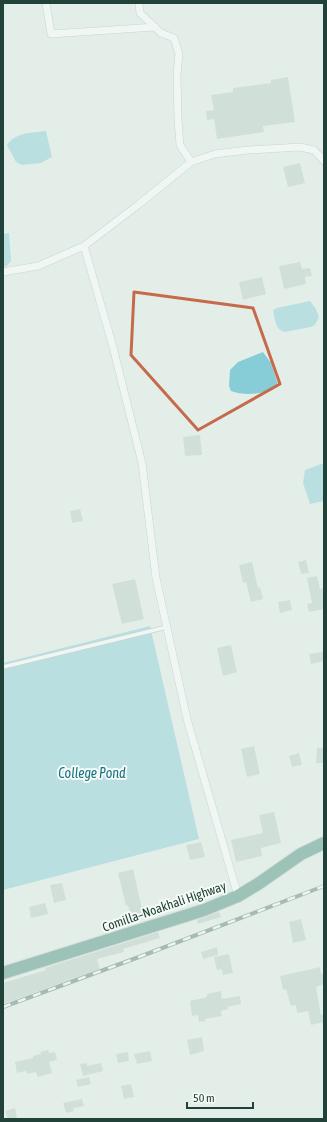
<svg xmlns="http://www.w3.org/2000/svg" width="327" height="1122" viewBox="0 0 327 1122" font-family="'Asap Condensed',sans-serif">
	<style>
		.water { fill: #87cdd8 }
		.building { fill: #bbcdc5 }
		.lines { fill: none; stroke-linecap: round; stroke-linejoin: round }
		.service-casing { stroke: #a6b7b0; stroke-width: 5 }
		.minor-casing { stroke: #a6b7b0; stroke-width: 8 }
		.trunk-casing { stroke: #c1cac7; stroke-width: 14 }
		.service { stroke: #fff; stroke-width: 3.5 }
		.minor { stroke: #fff; stroke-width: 7 }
		.trunk { stroke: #478c7a; stroke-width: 12 }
		.rail-casing { stroke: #5c7d73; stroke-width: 4 }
		.rail { stroke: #f5faf7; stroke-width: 2.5; stroke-dasharray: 8; stroke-linecap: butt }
		.marked { fill: none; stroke: #c66a4c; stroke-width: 3; stroke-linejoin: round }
		.labels { text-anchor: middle; stroke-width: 4; stroke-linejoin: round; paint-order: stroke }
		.street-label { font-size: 13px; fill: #214238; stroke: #f5faf7 }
		.water-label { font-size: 14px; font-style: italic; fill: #157484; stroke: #f5faf7 }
	</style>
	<rect width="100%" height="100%" fill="#e4eee9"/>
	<path class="water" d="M46 131 52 157 41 163 22 165 16 162 7 145C16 132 31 133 46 131Z
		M9 233 11 261 7 266 3 267V234Z
		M310 301 316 309 319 317 315 325 311 327 285 332C275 330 275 319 273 310L277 308Z
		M263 352 271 363 278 385C267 395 244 396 231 391L229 386 230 370 238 362Z
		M324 463V501L310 504 303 483 305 470Z
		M150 626 199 839 3 890V663Z"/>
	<path class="building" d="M288 77 295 122 263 126 264 132 217 139 214 119 207 120 206 111 214 110 211 95 233 92V88L271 83V80Z
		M300 163 305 183 288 187 283 167Z
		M300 262 302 269 310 268 312 276 305 277 306 284 284 289 279 266Z
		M262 277 266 294 243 300 239 282Z
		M200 435 202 455 185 456 183 437Z
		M80 509 83 521 72 523 70 511Z
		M306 560 309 573 301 574 298 562Z
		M252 562 258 588 260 587 263 599 251 602 246 582 243 583 239 565Z
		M317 576 320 589 324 588V609L309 612 307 604 312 603 307 578Z
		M135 579 144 619 122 624 112 584Z
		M290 600 292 610 280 613 278 602Z
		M231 645 237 672 223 676 217 648Z
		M323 652 324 661 311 664 309 654Z
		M254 746 260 774 247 777 241 749Z
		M317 748H324V763H316Z
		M299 753 302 765 292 767 289 756Z
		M274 812 281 843 261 848 262 856 236 862 231 840 263 833 259 815Z
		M201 842 205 857 190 860 186 845Z
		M133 869 143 913 131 916 128 905 126 906 118 873Z
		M62 883 66 900 54 903 50 885Z
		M45 903 48 914 31 918 29 907Z
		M219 912 221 917 198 924 197 920Z
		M301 919 306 940 293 943 289 922Z
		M158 932 160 938 123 949 124 952 97 959 100 969 3 1004V983L46 970 45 968Z
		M217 947 218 955 203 959 201 952Z
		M229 954 233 973 223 975 222 969 217 970 214 957Z
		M320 967 321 974 324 973V984L316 987 321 1015 323 1014 324 1022 311 1025 308 1011 297 1013 296 1005 291 1006 286 989 283 990 280 976Z
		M221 991 222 999 240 996 241 1004 228 1007V1009L221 1011 222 1016 205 1019 206 1021 199 1022 198 1015 192 1016 190 1001 207 997V994Z
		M202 1037 204 1051 190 1055 187 1040Z
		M48 1050 49 1053 55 1052 57 1060 49 1062 52 1073 38 1077 36 1072 27 1074 26 1071 17 1073 15 1062 33 1058V1056L41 1054 40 1052Z
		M150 1051 152 1061 137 1064 134 1054Z
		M128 1052 129 1061 118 1063 116 1054Z
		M87 1063V1066L101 1063 103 1071 83 1076 80 1064Z
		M89 1077 91 1084 78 1087 76 1080Z
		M131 1084 134 1097 124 1099 121 1086Z
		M82 1099 84 1106 73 1108 74 1111 66 1113 63 1103Z
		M15 1108 17 1118 8 1119 5 1111Z"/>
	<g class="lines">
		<g class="service-casing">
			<path id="service" d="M3 667 167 627"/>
		</g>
		<g class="minor-casing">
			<path id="minor" d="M46 3 51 34 155 27
				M139 3 140 13 161 33 174 38 179 54 177 74 178 120 180 145 191 162
				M84 246 113 347 142 463 156 578 187 719 238 896
				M3 272 38 266 84 246 138 205 191 162 215 154 248 150 300 147 314 150 324 161"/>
		</g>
		<g class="trunk-casing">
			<path id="trunk" d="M3 973 204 910 238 896 258 884 301 854 324 843"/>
		</g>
		<use href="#service" class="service"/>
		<use href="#minor" class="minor"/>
		<use href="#trunk" class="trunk"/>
		<g class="rail-casing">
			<path id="rail" d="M3 1007 139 957 324 886"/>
		</g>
		<use href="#rail" class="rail"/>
	</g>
	<path d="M0 0H327V1122H0ZM134 292 253 308 280 384 198 430 131 355Z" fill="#e4eee9" fill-opacity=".55" fill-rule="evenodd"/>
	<path class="marked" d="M134 292 253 308 280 384 198 430 131 355Z"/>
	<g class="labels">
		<g class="street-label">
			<text transform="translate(164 906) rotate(-19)" y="5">Comilla–Noakhali Highway</text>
		</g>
		<g class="water-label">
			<text x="92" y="778">College Pond</text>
		</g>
	</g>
	<rect width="327" height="1122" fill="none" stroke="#214238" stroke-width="8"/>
	<path d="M187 1102v6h66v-6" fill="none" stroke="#214238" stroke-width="2"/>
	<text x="193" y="1102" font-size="12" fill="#214238" stroke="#f5faf7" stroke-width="3" paint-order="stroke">50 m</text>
</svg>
